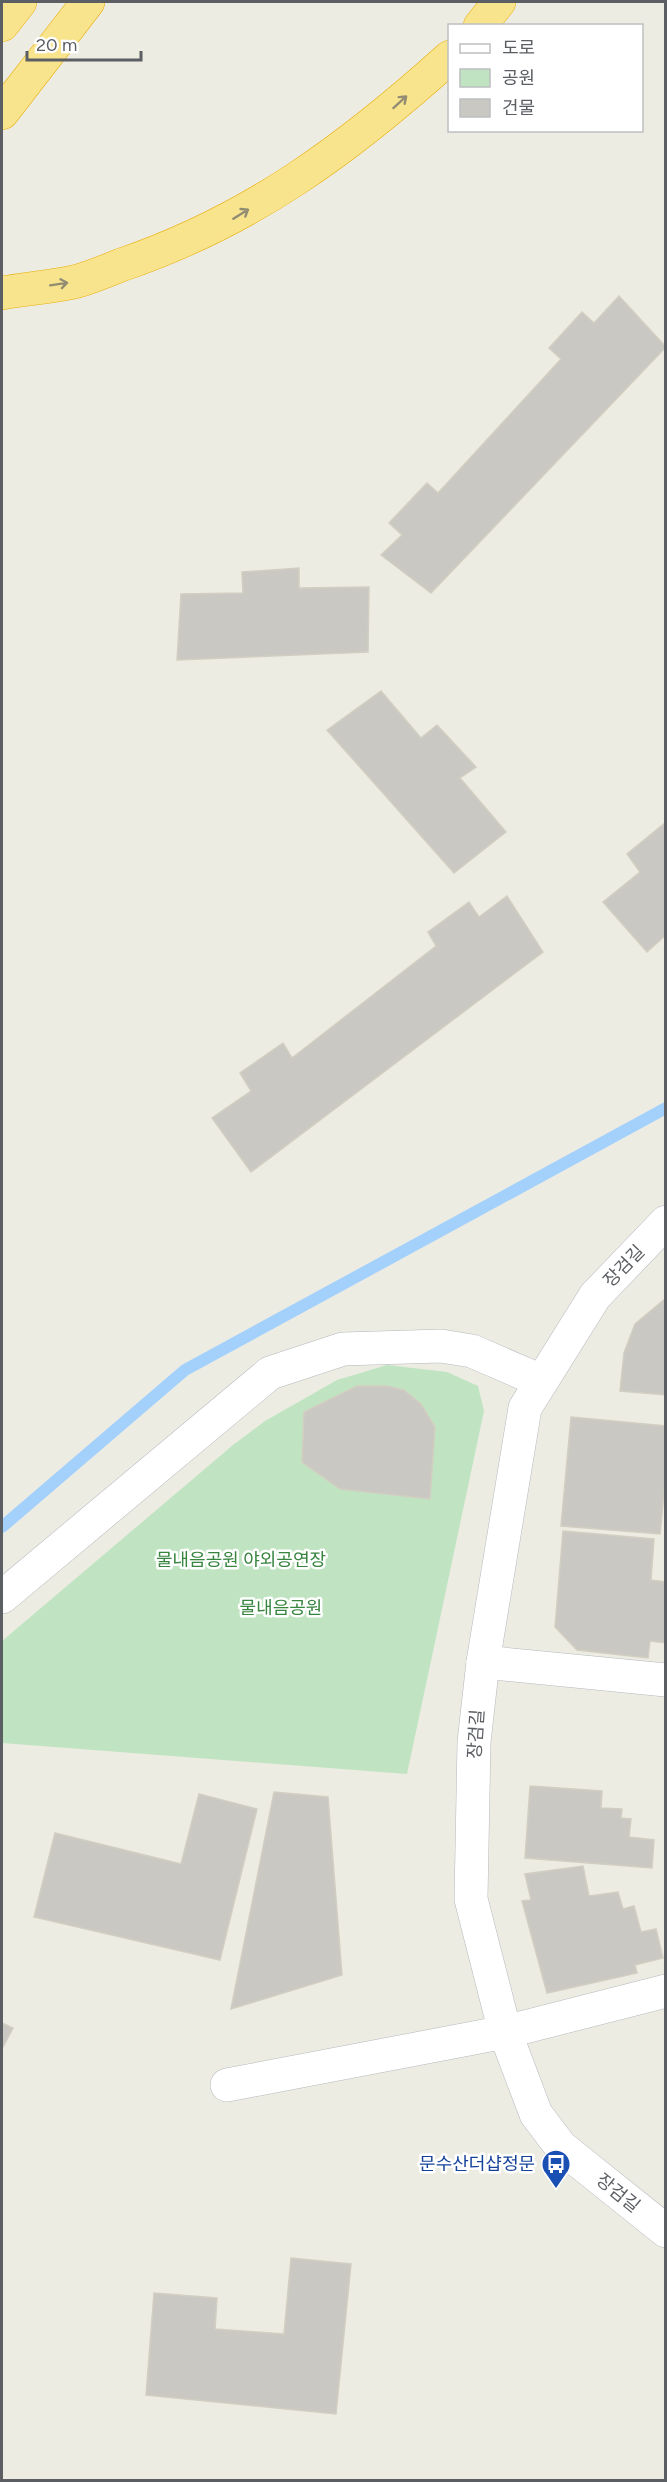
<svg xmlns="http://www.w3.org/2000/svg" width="667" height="2482" viewBox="0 0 667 2482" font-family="Figtree,'Noto Sans KR',sans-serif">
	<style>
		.green { fill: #c0e4c2 }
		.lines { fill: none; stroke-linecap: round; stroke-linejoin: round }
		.stream { stroke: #a4d1fc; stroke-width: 12 }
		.building { fill: #cac8c2; stroke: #d2cec1; stroke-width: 1.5 }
		.street-casing { stroke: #b5b8bd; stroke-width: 34 }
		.secondary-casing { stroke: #b6b9bf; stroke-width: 34 }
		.highway-casing { stroke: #e8ae08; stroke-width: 34 }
		.street { stroke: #fff; stroke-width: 33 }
		.secondary { stroke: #fff; stroke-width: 33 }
		.highway { stroke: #f9e48e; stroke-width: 33 }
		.oneway { stroke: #928d72 }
		.labels { text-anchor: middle; stroke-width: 5; stroke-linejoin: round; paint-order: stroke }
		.street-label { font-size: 18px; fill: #5b5e63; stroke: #fff }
		.park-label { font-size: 18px; fill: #388540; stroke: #fff }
		.transit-label { font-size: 18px; fill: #164399; stroke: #fff; text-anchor: end }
	</style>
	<rect width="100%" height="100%" fill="#edece3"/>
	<path class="green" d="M387 1365 447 1372 478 1386 484 1411 407 1774 2 1743V1641L233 1445 265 1421 337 1380Z"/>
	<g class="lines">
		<path class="stream" d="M2 1527 185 1370 666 1108"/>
	</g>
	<path class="building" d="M619 296 666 347 431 593 381 555 402 535 389 523 427 483 438 493 561 359 549 348 582 312 594 323Z
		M299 568V588L369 587 368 652 177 660 181 594 243 593 242 572Z
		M381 691 421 738 437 725 476 767 460 778 506 832 454 873 327 730Z
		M666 822V935L647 952 603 902 640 872 627 854Z
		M507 896 543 952 251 1172 212 1118 251 1091 240 1073 283 1043 292 1058 436 946 428 932 469 902 479 917Z
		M666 1298V1395L620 1391 624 1353 635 1324Z
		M357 1386H387L404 1390 421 1404 435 1427 430 1499 340 1489 302 1462 304 1412Z
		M571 1417 666 1426V1473L660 1534 561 1526Z
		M563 1531 654 1539 651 1580 666 1582V1643L650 1641 648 1658 577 1650 555 1627Z
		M530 1786 602 1791 601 1808 622 1809 621 1818 631 1819 629 1837 654 1840 652 1868 525 1858Z
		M274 1792 328 1797 342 1975 231 2009Z
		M199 1794 257 1809 220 1960 34 1917 55 1833 181 1864Z
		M583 1866 589 1896 618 1892 623 1909 634 1906 641 1932 656 1929 663 1958 635 1965 637 1973 547 1993 522 1901 531 1900 525 1874Z
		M2 2023 13 2028 2 2049Z
		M291 2258 351 2264 336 2414 146 2395 154 2293 217 2298 215 2329 284 2334Z"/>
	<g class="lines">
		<g class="street-casing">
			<path id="street" d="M2 1597 270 1373 343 1349 441 1346 472 1351 541 1381
				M483 1662 666 1680
				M227 2085 505 2032 666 1991"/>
		</g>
		<g class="secondary-casing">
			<path id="secondary" d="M666 1222 595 1296 525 1408 483 1662 474 1742 471 1899 505 2032 536 2114 561 2147 666 2231"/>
		</g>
		<g class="highway-casing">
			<path id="highway" d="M2 25 20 2
				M480 26 499 2
				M2 113 88 2
				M2 293C25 289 50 287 74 282 90 278 106 271 121 265 251 221 349 148 450 57"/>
		</g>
		<use href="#street" class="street"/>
		<use href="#secondary" class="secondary"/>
		<use href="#highway" class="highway"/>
	</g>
	<defs><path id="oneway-shaft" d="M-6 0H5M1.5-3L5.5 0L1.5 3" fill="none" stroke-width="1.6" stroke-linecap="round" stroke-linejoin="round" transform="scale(1.5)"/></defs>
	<g class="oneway">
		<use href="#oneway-shaft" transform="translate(400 102) rotate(-42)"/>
		<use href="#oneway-shaft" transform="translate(241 214) rotate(-32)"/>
		<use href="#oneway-shaft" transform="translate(59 284) rotate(-9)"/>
	</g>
	<defs>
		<g id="bus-pin" transform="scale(1.5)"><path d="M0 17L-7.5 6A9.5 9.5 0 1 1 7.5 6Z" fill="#1a4fb4" stroke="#fff"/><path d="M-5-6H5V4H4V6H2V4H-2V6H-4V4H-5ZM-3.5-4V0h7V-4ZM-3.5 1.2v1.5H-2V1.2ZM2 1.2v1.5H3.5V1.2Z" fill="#fff"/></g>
	</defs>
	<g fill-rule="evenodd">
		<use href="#bus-pin" x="556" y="2164"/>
	</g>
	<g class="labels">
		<g class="street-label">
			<text transform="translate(624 1266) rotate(-46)" y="6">장검길</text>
			<text transform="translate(476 1734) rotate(-86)" y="6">장검길</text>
			<text transform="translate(618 2193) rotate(39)" y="6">장검길</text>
		</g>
		<g class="park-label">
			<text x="241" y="1566">물내음공원 야외공연장</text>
			<text x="281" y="1614">물내음공원</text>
		</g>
		<g class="transit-label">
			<text x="535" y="2170">문수산더샵정문</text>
		</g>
	</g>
	<rect width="667" height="2482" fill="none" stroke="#5b5e63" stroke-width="6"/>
	<rect x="448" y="24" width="195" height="108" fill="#ffffff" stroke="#bdbfc1" stroke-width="1.5"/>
	<rect x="460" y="44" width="30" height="9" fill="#ffffff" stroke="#bdbfc1" stroke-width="1.5"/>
	<text x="502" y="54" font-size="18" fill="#5b5e63">도로</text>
	<rect x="460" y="69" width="30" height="18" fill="#c0e4c2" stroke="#bdbfc1" stroke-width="1.5"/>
	<text x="502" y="84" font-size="18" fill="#5b5e63">공원</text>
	<rect x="460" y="99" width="30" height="18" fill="#cac8c2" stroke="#bdbfc1" stroke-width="1.5"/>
	<text x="502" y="114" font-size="18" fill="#5b5e63">건물</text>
	<path d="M27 51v9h114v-9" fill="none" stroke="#5b5e63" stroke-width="3"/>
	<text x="36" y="51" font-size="18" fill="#5b5e63" stroke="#ffffff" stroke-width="4.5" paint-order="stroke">20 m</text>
</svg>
